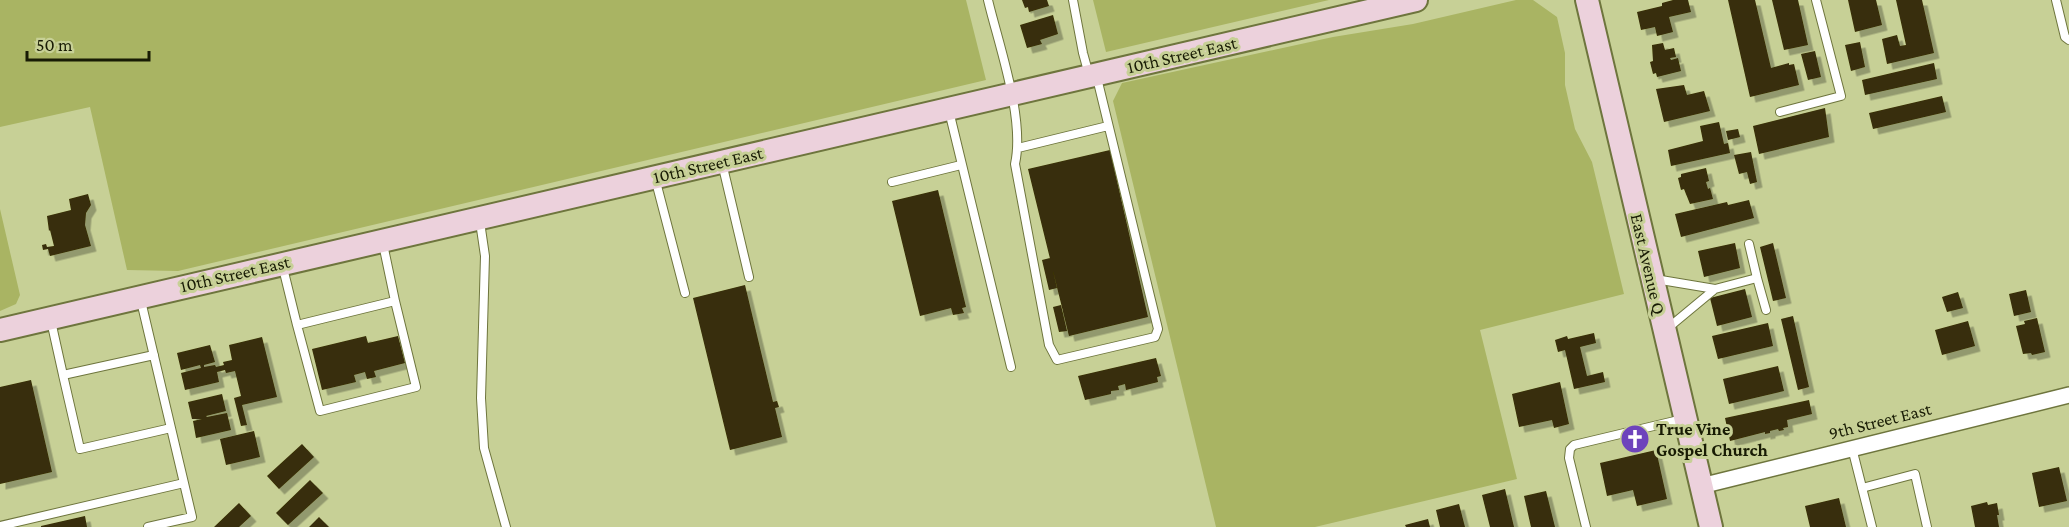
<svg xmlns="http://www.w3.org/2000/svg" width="2069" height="527" viewBox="0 0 2069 527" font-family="'Crimson Pro',serif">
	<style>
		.green { fill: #a9b463 }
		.building { fill: #372e07; filter: url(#shadow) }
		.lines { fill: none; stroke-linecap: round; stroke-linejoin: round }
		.lane-casing { stroke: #6e753d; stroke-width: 10 }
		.street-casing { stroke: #6e753d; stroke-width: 18 }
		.secondary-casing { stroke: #6e753d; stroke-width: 26 }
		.lane { stroke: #fff; stroke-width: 8 }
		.street { stroke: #fff; stroke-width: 15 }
		.secondary { stroke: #ecd1dc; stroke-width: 22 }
		.labels { text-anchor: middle; stroke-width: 6; stroke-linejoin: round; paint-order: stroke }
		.street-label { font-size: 18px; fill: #181b04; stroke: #c7d096 }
		.poi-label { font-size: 18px; font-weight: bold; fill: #181b04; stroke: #c7d096; text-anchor: start }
	</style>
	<defs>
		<filter id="shadow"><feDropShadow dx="5.5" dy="5.5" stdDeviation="0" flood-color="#0004"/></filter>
	</defs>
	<rect width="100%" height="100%" fill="#c7d096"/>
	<path class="green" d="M0 0H966L986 80 178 271 127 270 90 107 0 127Z
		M1093 0H1329L1106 52Z
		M1516 0H1533L1557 17 1565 53V85L1575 129 1592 162 1624 294 1480 330 1517 479 1315 527H1216L1113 101 1122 83 1333 37 1413 24Z
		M0 209 20 295 16 304 0 311Z"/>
	<path class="building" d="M1022 0H1047L1049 6 1029 12 1028 7 1025 8Z
		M1673 0H1688L1691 12 1669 17 1673 32 1657 36 1655 27 1641 30 1637 12 1662 6V3Z
		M1728 0H1755L1771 68 1789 63V65L1794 64 1799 85 1750 97Z
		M1772 0H1798L1808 45 1784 50Z
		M1848 0H1876L1882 25 1855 32Z
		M1896 0H1922L1934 53 1887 64 1882 39 1897 35 1900 46 1906 45Z
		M1053 15 1058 34 1040 40 1042 44 1027 48 1020 25Z
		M1860 42 1865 67 1851 71 1845 45Z
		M1663 43 1665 50 1674 48 1676 57 1670 58 1671 60 1678 58 1681 71 1657 77 1656 73 1653 74 1650 62 1653 61 1652 45Z
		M1815 51 1821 77 1808 80 1801 54Z
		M1934 63 1937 79 1865 95 1862 80Z
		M1684 85 1687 95 1704 91 1710 111 1664 122 1656 89Z
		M1942 96 1946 112 1873 129 1869 113Z
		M1825 108 1829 137 1759 154 1753 126Z
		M1719 122 1724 144 1728 143 1730 153 1671 166 1668 150 1703 141 1700 126Z
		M1738 129 1740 137 1728 140 1726 131Z
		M1110 150 1148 317 1069 336 1028 169Z
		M1751 152 1757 182 1750 184 1747 172 1739 174 1734 155Z
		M1706 168 1709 181 1706 182 1708 189 1710 188 1713 199 1690 204 1684 189 1681 190 1678 178 1681 177V174Z
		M938 190 966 307 962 308 964 313 953 315 951 308 920 316 892 201Z
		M88 194 91 205 86 213 85 225 91 246 50 256 48 249 43 250 42 245 46 244 47 247 54 246 50 230 49 231 47 216 71 210 69 199Z
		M1749 200 1754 218 1681 237 1675 214 1727 202 1728 205Z
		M1735 243 1740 268 1704 277 1698 251Z
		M1773 243 1786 298 1773 301 1760 247Z
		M1050 258 1057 288 1049 290 1042 260Z
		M745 285 773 402 777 401 779 407 775 408 782 437 730 450 693 298Z
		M1745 289 1752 317 1717 326 1710 298Z
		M2026 290 2031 312 2014 316 2009 294Z
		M1958 292 1963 308 1947 312 1942 297Z
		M1061 305 1067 331 1059 332 1053 307Z
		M1793 316 1809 387 1798 390 1781 319Z
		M2037 318 2045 352 2032 355 2031 353 2023 354 2016 326 2025 324 2024 321Z
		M1968 321 1975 346 1942 355 1935 330Z
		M1768 323 1773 346 1718 359 1712 336Z
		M1594 333 1596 343 1580 347 1587 376 1603 372 1605 382 1574 389 1565 350 1558 352 1555 340 1567 336 1568 339Z
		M366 336 368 343 398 336 405 363 374 371 376 377 367 379 365 372 354 375 356 382 322 390 312 349Z
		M262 337 277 397 242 405 247 425 241 426 234 398 241 396 235 371 226 373 225 370 217 372 219 382 185 390 181 373 201 368 200 365 181 370 177 353 210 345 215 362 204 365V367L215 365 216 367 224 365 223 362 232 360 229 345Z
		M1156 358 1161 376 1157 377 1158 382 1126 390 1125 384 1118 386 1119 390 1111 391V394L1085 400 1078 376Z
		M1778 366 1784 391 1729 404 1723 379Z
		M31 380 52 472 0 484V387Z
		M1560 382 1569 424 1554 428 1552 420 1519 427 1512 394Z
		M222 394 226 411 206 416 207 417 227 413 231 430 196 438 193 421 202 419H192L188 402Z
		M1809 400 1812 414 1787 420 1788 427 1783 428 1784 430 1779 431 1778 429 1770 431V433L1765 434V432L1730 441 1725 418Z
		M254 431 260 457 226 465 220 439Z
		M302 444 314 457 279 489 267 476Z
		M1656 450 1667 499 1637 506 1633 490 1607 496 1600 463Z
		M2059 467 2067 501 2039 507 2032 473Z
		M310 480 323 493 288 525 276 513Z
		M1505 489 1514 527H1490L1482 495Z
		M1546 491 1555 527H1531L1524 496Z
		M1839 498 1846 527H1810L1805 506Z
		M1987 502 1988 505 1997 503 1999 515H1997L1999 527H1975L1971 506Z
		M239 503 251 516 239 527H214Z
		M1459 504 1465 527H1440L1436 510Z
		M85 516 87 527H41V526Z
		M319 517 329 527H309Z
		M1428 519 1430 527H1406L1405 525Z"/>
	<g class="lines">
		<g class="lane-casing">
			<path id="lane" d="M988 0C999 46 1025 118 1015 164L1049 345 1057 360 1155 337 1158 329 1097 78
				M1073 0 1083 53 1089 75
				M2056 0 2065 37 2069 40
				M949 111 1011 367
				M1780 112 1841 96 1816 0
				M1018 148 1108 126
				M722 163 749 277
				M655 178 685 293
				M892 182 961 165
				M480 222 485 256 481 398 484 448 506 527
				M283 268 297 325 395 301 383 244
				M1757 278 1766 310
				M1655 279 1715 289 1668 328
				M1715 289 1757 278 1749 244
				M141 301 192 517 148 527
				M51 321 63 375
				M297 325 320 411 416 387 395 301
				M154 355 63 375 80 449 171 428
				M1852 448 1872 527
				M1862 488 1915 474 1927 527
				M0 526 184 483
				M1586 527 1569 458 1570 449 1574 445 1683 419"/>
		</g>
		<g class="street-casing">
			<path id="street" d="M1701 486 2069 395"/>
		</g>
		<g class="secondary-casing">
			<path id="secondary" d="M1587 0 1711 527
				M0 330 1416 0"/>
		</g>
		<use href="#lane" class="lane"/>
		<use href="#street" class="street"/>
		<use href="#secondary" class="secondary"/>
	</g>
	<defs>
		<g id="church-disc" transform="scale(1.5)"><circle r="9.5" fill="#6e44bc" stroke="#c7d096"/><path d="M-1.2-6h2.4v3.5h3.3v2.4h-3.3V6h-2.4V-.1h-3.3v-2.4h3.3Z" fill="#fff"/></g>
	</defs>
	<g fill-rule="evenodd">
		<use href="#church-disc" x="1635" y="439"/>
	</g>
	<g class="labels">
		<g class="street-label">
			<text transform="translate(1182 55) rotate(-13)" y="6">10th Street East</text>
			<text transform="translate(708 165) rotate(-13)" y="6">10th Street East</text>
			<text transform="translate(1648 264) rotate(77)" y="6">East Avenue Q</text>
			<text transform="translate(235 274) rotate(-13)" y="6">10th Street East</text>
			<text transform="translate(1880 421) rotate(-14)" y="6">9th Street East</text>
		</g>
		<g class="poi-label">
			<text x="1656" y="435">True Vine<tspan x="1656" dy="21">Gospel Church</tspan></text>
		</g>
	</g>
	<path d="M27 51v9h122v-9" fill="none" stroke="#181b04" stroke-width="3"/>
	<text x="36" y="51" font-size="18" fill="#181b04" stroke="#c7d096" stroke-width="4.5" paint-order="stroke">50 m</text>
</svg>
